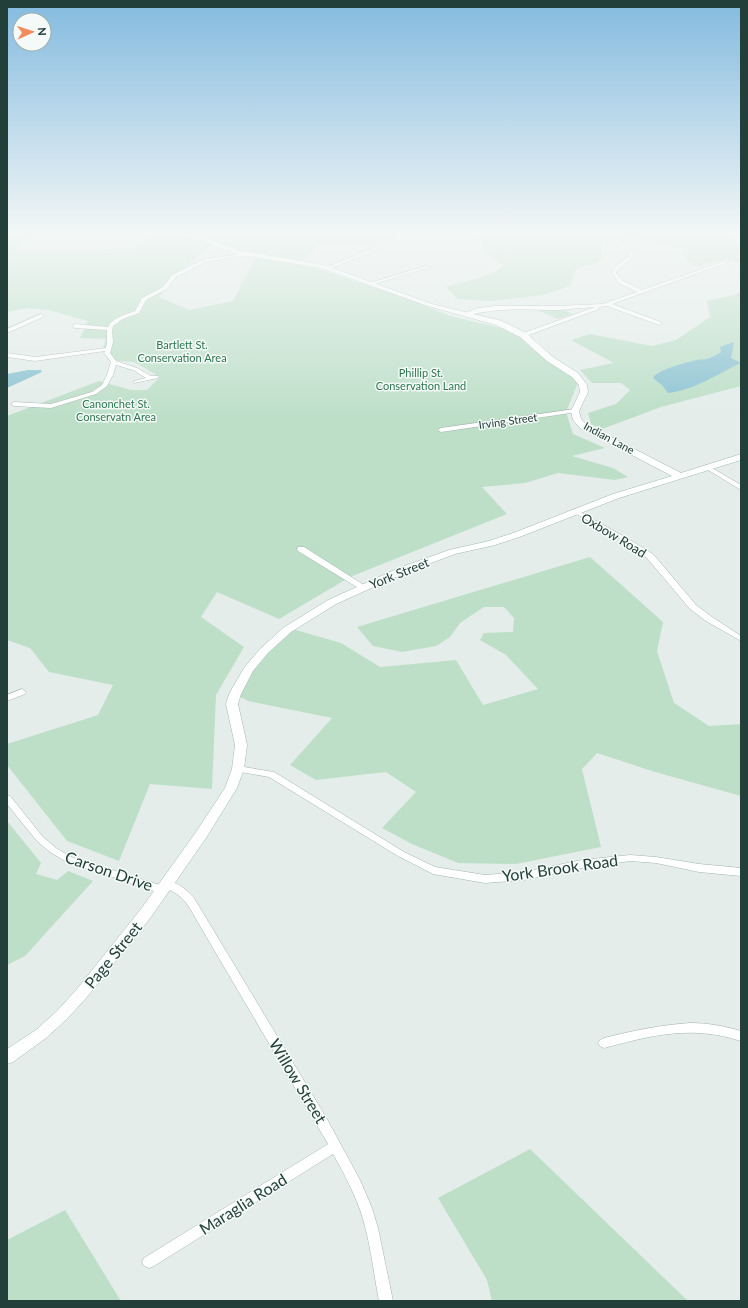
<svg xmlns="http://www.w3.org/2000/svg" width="748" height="1308" viewBox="0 0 748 1308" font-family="Lato,sans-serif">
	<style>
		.green { fill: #bddfc8 }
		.water { fill: #8cc3d2 }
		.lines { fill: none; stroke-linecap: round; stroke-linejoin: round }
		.street-casing { stroke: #a6b5b2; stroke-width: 1 }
		.secondary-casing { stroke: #a2b9b3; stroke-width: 1 }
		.street { fill: #fff; fill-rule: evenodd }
		.secondary { fill: #fff; fill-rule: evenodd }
		.labels { text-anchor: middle; stroke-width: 3; stroke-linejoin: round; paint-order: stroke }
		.far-park-label { font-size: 11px; fill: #2c774e; stroke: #f4faf7 }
		.far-street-label { font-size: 11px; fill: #233f3a; stroke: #f4faf7 }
		.street-label { font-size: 13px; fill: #233f3a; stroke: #f4faf7 }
		.near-street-label { font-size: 16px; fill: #233f3a; stroke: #f4faf7 }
	</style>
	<rect width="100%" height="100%" fill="#e4edea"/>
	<path class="green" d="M7 234H30L16 251 131 249 160 235 195 238 214 245 197 256 159 297 189 310 233 301 256 257 315 268 403 297 450 316 510 330 554 360 580 384 577 385 566 412 573 434 605 448 572 456 613 468 628 477 615 480 558 473 525 483 482 487 507 514 350 577 279 619 217 592 201 617 244 647 216 695 212 789 150 784 119 861 67 841 7 765V744L98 715 113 685 49 672 30 648 7 640V416L99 381 131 390H147L160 377 134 362 108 360 103 348 106 339 80 338 88 321 48 310 28 308 7 312Z
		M197 234H400L371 245 343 242 326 243 318 246 303 261 240 251Z
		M477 234H715L741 244V263L726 259 697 266 686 261 682 249 657 242 632 238 601 242 602 256 598 263 577 268 570 286 543 295 491 301 458 299 446 287 492 274 503 266 486 252Z
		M741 291V386L661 407 602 429 591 424 588 413 616 404 630 390 621 383H592L580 370 614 363 571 340 590 334 652 346 676 340 710 317 707 301 734 295Z
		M526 305 554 306 573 314 558 319Z
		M590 557 663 622 657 651 674 703 709 726 741 724V796L655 772 597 753 582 769 601 847 516 864 458 863 412 844 382 828 416 792 386 772 316 780 290 765 332 718 248 701 235 694 241 682 289 628 341 643 380 667 456 660 483 705 538 689 506 655 480 640 484 633 513 632 514 618 504 607H484L460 623 450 637 436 646 402 652 373 646 357 627Z
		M7 821 41 863 36 874 57 880 68 871 93 881 25 956 7 965Z
		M530 1149 688 1301H492L487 1280 438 1198Z
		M65 1210 121 1301H7V1240Z"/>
	<path class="water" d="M734 342 731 358 741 363C717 374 695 390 668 393L662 385 653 378C657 370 687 362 697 360 700 359 703 360 706 359 711 358 716 355 721 352L720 347Z
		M28 370H41L42 372 7 388V374Z"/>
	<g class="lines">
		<g class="street-casing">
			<path id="street" d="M409 234H415L329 269 325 268Z
				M616 241 633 253C633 261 620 265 616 273L623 281 642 290 725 261 729 262 612 304 661 322V324L659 325 607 306 599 307V309L523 337 521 336V334L595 307C582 308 570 309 558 310 525 310 498 307 466 316L463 314 478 308 495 306H558L603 304 637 292 619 283 612 273 614 268 629 256V253L614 243V242Z
				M246 253H248V255L205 262 176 277 167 289 146 300 139 313 123 319 113 326 112 332 113 342 110 353 116 361 137 368 151 376H158V378L134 383V381L146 378 133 370 116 365 113 375 107 386 96 394 51 408 14 406 11 404 14 402 51 404 92 392 102 385 107 375 111 362 104 353 105 351 35 361 7 357V353L35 357 106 348 107 342V330L75 328 72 326 75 324 108 327C112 318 126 314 135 311L142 298 163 287 172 275 202 260Z
				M426 266 430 267 374 284 370 283Z
				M41 314 43 315V317L7 333V329Z
				M575 409 577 410V412L441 432 438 430 441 428Z
				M707 465 741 485V490L705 468V466Z
				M575 509 630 540 653 554 696 605 712 617 741 636V641L706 621 690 609 647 558 626 542 573 512 572 511Z
				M298 547H304L367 587 363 589H360L298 551 297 549Z
				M22 689 26 692 25 694 7 701V695Z
				M238 766 274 772 404 852 435 867 485 875 524 872 582 860 630 855 656 857 699 864 741 868V876L699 872 656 863 630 861 582 868 524 880 485 883 433 874 398 856 269 777 235 771 234 769 235 767Z
				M7 795 10 796 43 837 56 848 71 857 163 886V882C175 879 187 890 194 898L327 1119 360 1180 372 1208 378 1228 393 1301H379C373 1270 370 1237 359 1207 352 1189 343 1171 333 1154L154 1266 149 1268 144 1266 142 1262 144 1258 328 1144 196 919C189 906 182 894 167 889V893L163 894 65 861 50 852 37 841 7 804Z
				M690 1023C708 1023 724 1026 741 1031V1041C691 1025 653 1035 604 1048L600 1046 598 1043 600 1040 604 1038C632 1031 660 1025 690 1023Z"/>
		</g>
		<g class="secondary-casing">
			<path id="secondary" d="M177 234H190L207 238 237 250 324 265 432 304 502 321 526 333 553 357 578 373 587 385 588 392 579 411 581 419 586 424 681 473 741 454V460L619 498 522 536 495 545 455 554 407 572 336 604 291 632 268 653 253 671 241 694 238 704 247 745 244 769 237 788 206 838 151 917 87 997 67 1019 46 1038 13 1062 7 1064V1049L36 1030 57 1011 77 989 141 909 196 832 225 788 232 769 235 745 226 704 229 694 244 668 260 649 283 628 328 600 399 568 449 550 489 541 516 532 613 494 672 476 580 428 573 420 571 411 580 392 579 385 572 377 547 361 520 337 496 325 428 306 321 268 235 254 203 241Z"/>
		</g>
		<use href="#street" class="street"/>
		<use href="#secondary" class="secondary"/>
	</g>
	<linearGradient id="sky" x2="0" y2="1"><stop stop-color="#83badf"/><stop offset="0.56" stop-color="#f3f7f6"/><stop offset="1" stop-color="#f3f7f6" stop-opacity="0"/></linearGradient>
	<rect width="748" height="417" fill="url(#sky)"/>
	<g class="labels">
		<g class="far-park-label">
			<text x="182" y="349">Bartlett St.<tspan x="182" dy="13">Conservation Area</tspan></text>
			<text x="421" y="377">Phillip St.<tspan x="421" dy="13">Conservation Land</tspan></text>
			<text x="116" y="408">Canonchet St.<tspan x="116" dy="13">Conservatn Area</tspan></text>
		</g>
		<g class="far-street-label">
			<text transform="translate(508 421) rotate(-8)" y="4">Irving Street</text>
			<text transform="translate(609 438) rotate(28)" y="4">Indian Lane</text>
		</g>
		<g class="street-label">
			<text transform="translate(614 535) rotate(31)" y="5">Oxbow Road</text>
			<text transform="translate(399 573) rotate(-22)" y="5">York Street</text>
		</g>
		<g class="near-street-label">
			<text transform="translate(560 868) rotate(-8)" y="6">York Brook Road</text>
			<text transform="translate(109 871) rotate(19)" y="6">Carson Drive</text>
			<text transform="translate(113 955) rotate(-51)" y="6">Page Street</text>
			<text transform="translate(298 1081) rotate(59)" y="6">Willow Street</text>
			<text transform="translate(243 1204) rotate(-32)" y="6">Maraglia Road</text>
		</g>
	</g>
	<rect width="748" height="1308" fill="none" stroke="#233f3a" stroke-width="16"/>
	<g transform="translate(32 32) rotate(87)"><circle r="19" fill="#f4faf7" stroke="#a0afab"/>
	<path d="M0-3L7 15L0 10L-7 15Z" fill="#f38b5c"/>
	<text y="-6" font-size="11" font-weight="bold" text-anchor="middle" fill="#233f3a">N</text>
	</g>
</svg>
